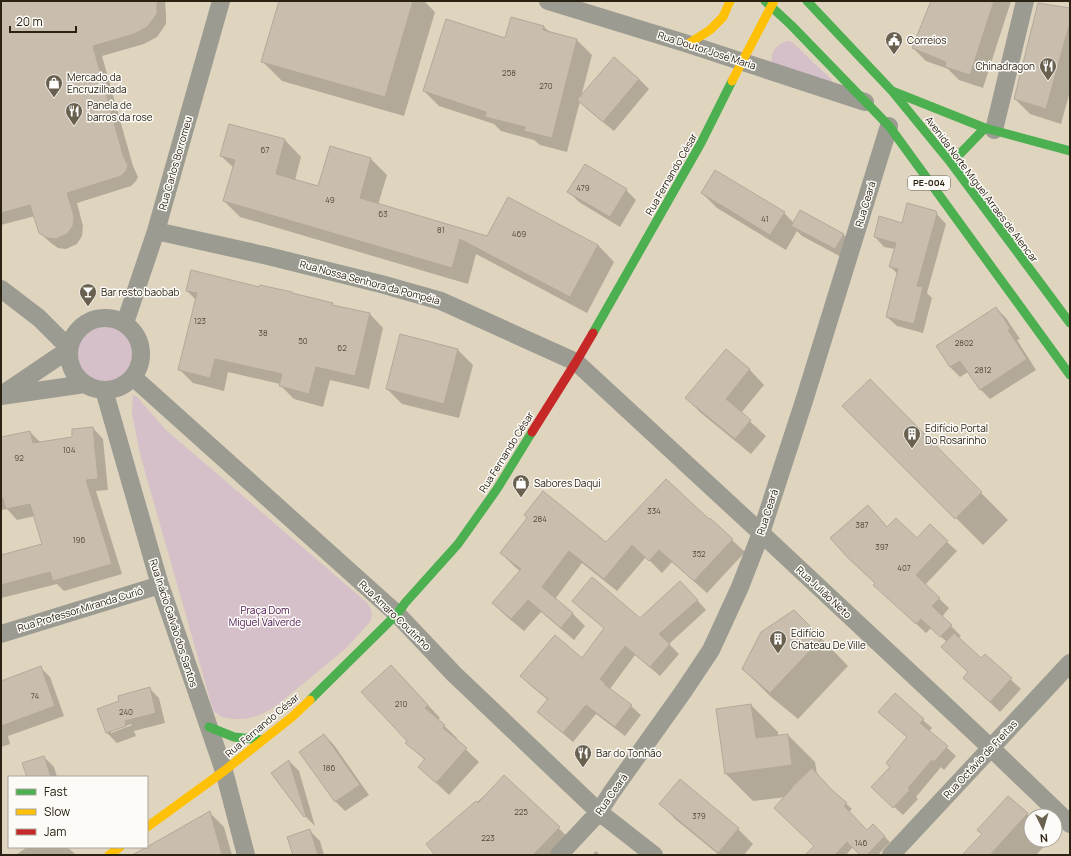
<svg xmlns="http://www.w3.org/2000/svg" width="1071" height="856" viewBox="0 0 1071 856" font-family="Manrope,sans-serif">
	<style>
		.green { fill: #d5bfc8 }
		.shadow { fill: #0003; fill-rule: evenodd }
		.building { fill: #c9beae; stroke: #b3a899 }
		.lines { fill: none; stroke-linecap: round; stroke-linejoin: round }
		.street { stroke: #9b9b92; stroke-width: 18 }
		.fast { stroke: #4caf50; stroke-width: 9 }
		.slow { stroke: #ffc107; stroke-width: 9 }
		.jam { stroke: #c62828; stroke-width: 9 }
		.labels { text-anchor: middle; stroke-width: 3; stroke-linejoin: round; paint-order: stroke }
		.number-label { font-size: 8px; fill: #544c3c }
		.shield { fill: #fdfbf7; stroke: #696357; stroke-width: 1 }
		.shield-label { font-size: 9px; font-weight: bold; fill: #2a2213 }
		.poi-label { font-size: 10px; fill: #2a2213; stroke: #fdfbf7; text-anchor: start }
		.street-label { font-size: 10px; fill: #2a2213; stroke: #fdfbf7 }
		.park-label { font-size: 10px; fill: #48124e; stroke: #fdfbf7 }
	</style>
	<rect width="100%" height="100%" fill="#dfd4be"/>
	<path class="green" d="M787 41 792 42 832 80 831 86 772 64C770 52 776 45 787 41Z
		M69 354a36 36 0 1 1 72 0a36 36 0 1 1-72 0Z
		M133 395 137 397 166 430 365 601C371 607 374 613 370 622L345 649 282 701C267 713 255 719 236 719 227 719 219 717 213 710L140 454 132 413Z"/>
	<path class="shadow" d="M1 1H165L166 14V24L157 37 144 44 102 56 133 166 138 177 136 181 131 186 77 203 83 226 82 236 77 244 66 249 58 248 51 243 40 233 35 216 1 225Z
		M280 1H424L435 12 404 116 282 81 263 62Z
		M932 1H1011L983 88 959 80 948 69 926 61 913 48Z
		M1070 9V91L1061 124 1030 114 1015 99Z
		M511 18 544 27 551 33 577 40 592 55 581 97 639 79 649 89 614 131 588 110 580 101 567 152 540 145 534 140 501 131 494 124 439 106 424 91 506 40Z
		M229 126 285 140 301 157 295 180 318 187 371 159 387 175 378 205 488 237 598 245 614 262 587 313 476 254 468 284 240 217 224 201 234 168 221 156Z
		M626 190 636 200 620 227 579 202 569 192Z
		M702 193 784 213 794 223 843 234 853 244 845 259 802 236 797 231 786 250 717 208Z
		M935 212 946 224 927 293 932 298 923 333 897 326 887 317 898 274 890 267 895 249 884 247 875 237 902 224Z
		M260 288 293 294 332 304 334 306 370 314 383 328 369 389 330 380 323 407 294 399 280 385V384L228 372 224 391 193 383 179 369 196 300 187 291Z
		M996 308 1006 318 1020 339 1017 340 1036 370 990 399 980 389 968 372 960 377 950 367 937 346Z
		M458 350 473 365 459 418 402 404 387 389Z
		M726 350 750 370 764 385 741 413 766 436 751 454 701 413 686 398Z
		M870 381 1008 520 983 545 844 406Z
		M93 428 103 439 108 490 96 491 122 574 64 591 57 584 1 598V556L44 545 35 516 17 520 7 509 1 510V438L30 432 41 443 74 438Z
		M878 516 888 528 917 539 947 542 957 551 925 585 949 608 942 617 961 636 958 638 981 659 985 655 1021 689 1000 712 964 678 969 672 947 642 931 628 926 633 884 594 876 583Z
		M709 521 732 540 745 552 707 593 672 562 662 573 646 557 617 591 582 563 555 599 572 613 585 626 574 640 541 612 524 631 506 616 493 603 520 571 514 566 501 553 606 543Z
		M690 592 706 610 669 644 679 654 660 676 635 655 610 689 631 706 641 715 625 736 596 714 573 742 548 721 539 712 548 700 531 686 521 676 582 659 605 629 583 611 573 601 640 619Z
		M821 638 848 666 798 719 770 696 743 669Z
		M40 667 50 677 64 716 8 736 10 744 1 747V683Z
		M404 679 440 718 438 720 457 738 456 740 479 762 449 795 419 767 425 760 407 743 408 741Z
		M149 688 159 698 165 723 134 731 136 736 117 743 107 733 98 710 120 702ZM131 724 132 725 111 733V731Z
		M751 705 778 732V736L788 735 815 762 817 774 833 792 852 809 849 812 867 832 884 836 890 842 878 855H861L853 847 846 855H820L816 846 786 797 753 801 726 774Z
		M879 712 923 720 932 728 929 731 956 756 944 770 941 767 916 797 918 799 903 815 881 795 891 767 908 738Z
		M324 735 334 745 369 795 345 811 335 801Z
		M44 757 54 767 57 777H28Z
		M289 761 299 771 315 826 305 816Z
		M504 777 569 838 553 855H437L427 844 490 791Z
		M680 781 738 829 753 844 744 855H719L675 819 661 804Z
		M209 812 224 827 232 855H158Z
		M1027 814 1031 818V840H1050L1036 855H964Z
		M310 831 320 841 324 855H294Z
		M27 847H67L75 854 16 855Z
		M596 851 600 855H592Z"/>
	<path class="building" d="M1 1H157V14L147 27 134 34 93 46 123 155 128 166 126 171 121 176 67 193 74 216 73 226 67 234 56 239 47 238 39 233 30 205 1 213Z
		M279 1H413L385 97 261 62Z
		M931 1H994L970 75 945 67 946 62 912 48Z
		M1038 3 1070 8V22L1046 109 1014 99Z
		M511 17 544 26 543 30 577 39 552 138 524 131 525 127 485 117 486 112 423 91 446 19 505 38Z
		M614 57 639 79 603 122 577 100Z
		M229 124 285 139 276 174 318 186 330 146 371 158 360 198 487 236 508 197 598 245 570 297 460 239 452 268 223 201 235 160 220 156Z
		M585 164 627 189 610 217 567 192Z
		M715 170 785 212 770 235 701 193Z
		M907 203 936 211 937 214 917 286 923 287 914 324 886 317 898 269 889 267 896 243 874 237 879 216 902 223Z
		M800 210 844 234 835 249 791 226Z
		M191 270 259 287 260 285 292 292V293L333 303 332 305 370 313 355 376 316 367 309 394 279 386 282 374 215 359 210 378 178 370 197 293 186 291Z
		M996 307 1010 328 1008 330 1027 359 980 390 960 361 950 367 936 346Z
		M400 334 458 349 444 404 386 389Z
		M726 349 750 369 726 399 751 420 735 439 685 398Z
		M870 379 982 492 955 519 842 406Z
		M93 427 98 479 86 480 112 564 53 581 50 572 1 585V555L42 544 30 504 6 509 3 498H1V437L30 431 33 443 72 437V429Z
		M666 479 709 519 710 518 733 539 694 581 659 550 649 561 632 545 604 579 569 551 542 587 573 613 561 628 528 600 511 619 492 603 521 569 500 553 527 518 524 515 543 491 606 542Z
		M868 505 887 527 896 518 917 538 930 524 948 541 916 575 940 598 932 606 952 625 940 637 921 619 916 624 873 585 875 583 848 558 830 538Z
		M592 577 640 618 680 581 698 600 659 634 670 644 650 667 625 646 600 679 605 683 604 684 632 705 615 727 586 705 563 733 537 712 548 699 520 676 555 635 582 658 604 628 572 601Z
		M794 610 822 638 770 693 742 669 761 632Z
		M954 633 981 658 985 654 1012 678 990 702 963 678 968 672 941 647Z
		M391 665 428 705 425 708 445 725 443 728 467 748 436 783 418 767 425 759 405 743 407 741 361 692Z
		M41 666 55 706 1 726V681Z
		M150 687 156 713 125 721 126 726 106 733 97 709 119 701 118 696Z
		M895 693 924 719 920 723 948 746 934 762 932 760 908 788 910 790 893 808 871 787 890 767 886 763 907 737 878 712Z
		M751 704 756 738 788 734 792 765 725 774 716 709Z
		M324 734 360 785 335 802 299 752Z
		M44 756 51 777H27L22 763Z
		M289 760 306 816 304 817 271 773Z
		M812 768 831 789 847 803 844 806 867 830 873 824 885 836 867 855H860L847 842 835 855H805L814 846 774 808 792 788V787Z
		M504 775 560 827 533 855H435L426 844 476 801 478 803Z
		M680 779 739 828 718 853 659 804Z
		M1008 796 1028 813 990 855H962L982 834 977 830Z
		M210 811 222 855H132L147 847Z
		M310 829 318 855H293L287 837Z"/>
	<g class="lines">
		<path class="street" d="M548 1 688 44 865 102
			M994 130 1025 1
			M156 231 268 256 381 284 441 301 576 362 761 533 991 748 1070 824
			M1 289 39 318 60 339 70 344
			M69 354a36 36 0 1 1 72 0a36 36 0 1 1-72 0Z
			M125 323 156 231 221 1
			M133 377 397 614 454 674 599 812 654 855
			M104 390 160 585 224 771 246 855
			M6 392 68 350
			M1 396 85 384
			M1 634 160 585
			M559 855 599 812 611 793 683 692 711 650 740 587 761 533 804 401 889 126
			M891 855 1070 663"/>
		<path class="fast" d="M765 1 791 25 889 126 1070 375
			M807 1 892 91 951 163 1070 323
			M892 91 985 128 1070 151
			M951 163 985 128
			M593 333 701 143 732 81
			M310 700 397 614 405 603 458 544 497 489 532 432
			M209 727 234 737 262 740"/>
		<path class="slow" d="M688 44 710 30 723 17 730 1
			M732 81 774 1
			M147 827 224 771 292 717 310 700
			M109 855 120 847"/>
		<path class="jam" d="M532 432 576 362 593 333"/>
	</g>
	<defs>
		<g id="civic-pin" transform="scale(0.9)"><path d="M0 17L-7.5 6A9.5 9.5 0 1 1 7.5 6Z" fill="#69604f" stroke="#fdfbf7"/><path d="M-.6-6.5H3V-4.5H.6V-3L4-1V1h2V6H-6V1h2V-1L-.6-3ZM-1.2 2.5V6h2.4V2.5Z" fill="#fff"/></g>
		<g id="restaurant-pin" transform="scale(0.9)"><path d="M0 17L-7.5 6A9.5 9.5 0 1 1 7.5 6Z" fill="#69604f" stroke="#fdfbf7"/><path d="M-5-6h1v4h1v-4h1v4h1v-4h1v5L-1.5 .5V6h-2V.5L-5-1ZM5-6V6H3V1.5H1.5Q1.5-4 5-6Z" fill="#fff"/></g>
		<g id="shop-pin" transform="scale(0.9)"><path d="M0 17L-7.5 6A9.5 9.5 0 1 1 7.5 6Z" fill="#69604f" stroke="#fdfbf7"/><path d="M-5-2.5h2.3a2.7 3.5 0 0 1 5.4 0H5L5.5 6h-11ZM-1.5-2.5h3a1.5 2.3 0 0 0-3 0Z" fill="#fff"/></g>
		<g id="bar-pin" transform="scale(0.9)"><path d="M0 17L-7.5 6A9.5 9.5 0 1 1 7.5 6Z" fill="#69604f" stroke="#fdfbf7"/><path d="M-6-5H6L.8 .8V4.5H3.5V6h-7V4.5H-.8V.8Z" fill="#fff"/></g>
		<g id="building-pin" transform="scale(0.9)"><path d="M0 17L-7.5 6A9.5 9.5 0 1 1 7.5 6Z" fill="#69604f" stroke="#fdfbf7"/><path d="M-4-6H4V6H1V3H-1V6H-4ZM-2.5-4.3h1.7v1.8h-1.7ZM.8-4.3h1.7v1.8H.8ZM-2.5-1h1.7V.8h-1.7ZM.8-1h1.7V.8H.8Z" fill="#fff"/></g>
	</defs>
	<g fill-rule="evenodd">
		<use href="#civic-pin" x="894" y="40"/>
		<use href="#restaurant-pin" x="1048" y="66"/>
		<use href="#shop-pin" x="54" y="83"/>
		<use href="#restaurant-pin" x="74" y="111"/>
		<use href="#bar-pin" x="88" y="292"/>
		<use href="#building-pin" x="912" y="434"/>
		<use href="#shop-pin" x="521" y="483"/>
		<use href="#building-pin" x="778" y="639"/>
		<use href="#restaurant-pin" x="583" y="753"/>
	</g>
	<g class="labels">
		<g class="number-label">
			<text x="509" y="76">258</text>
			<text x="546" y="89">270</text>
			<text x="265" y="153">67</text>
			<text x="583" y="191">479</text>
			<text x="330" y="203">49</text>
			<text x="383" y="217">63</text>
			<text x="765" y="222">41</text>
			<text x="441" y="233">81</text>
			<text x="519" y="237">469</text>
			<text x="200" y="324">123</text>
			<text x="263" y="336">38</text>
			<text x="303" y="344">50</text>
			<text x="964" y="346">2802</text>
			<text x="342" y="351">62</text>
			<text x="983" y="373">2812</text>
			<text x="69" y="453">104</text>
			<text x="19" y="461">92</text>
			<text x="654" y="514">334</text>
			<text x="540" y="522">284</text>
			<text x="862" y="528">387</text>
			<text x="79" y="543">196</text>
			<text x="882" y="550">397</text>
			<text x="699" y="557">352</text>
			<text x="904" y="571">407</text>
			<text x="35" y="699">74</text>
			<text x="401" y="707">210</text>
			<text x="126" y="715">240</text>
			<text x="329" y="771">186</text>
			<text x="521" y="815">225</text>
			<text x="699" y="819">379</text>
			<text x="488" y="841">223</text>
			<text x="861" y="846">146</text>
		</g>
		<rect class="shield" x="908" y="176" width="42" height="14" rx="3"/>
		<g class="shield-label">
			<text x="929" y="186">PE-004</text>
		</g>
		<g class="poi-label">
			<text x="907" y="44">Correios</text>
			<text x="1035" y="70" text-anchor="end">Chinadragon</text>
			<text x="67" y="81">Mercado da<tspan x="67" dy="12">Encruzilhada</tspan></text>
			<text x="87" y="109">Panela de<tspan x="87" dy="12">barros da rose</tspan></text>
			<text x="101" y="296">Bar resto baobab</text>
			<text x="925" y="432">Edifício Portal<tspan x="925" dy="12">Do Rosarinho</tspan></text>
			<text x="534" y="487">Sabores Daqui</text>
			<text x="791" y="637">Edifício<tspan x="791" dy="12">Chateau De Ville</tspan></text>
			<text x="596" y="757">Bar do Tonhão</text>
		</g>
		<g class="street-label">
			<text transform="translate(707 50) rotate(18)" y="4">Rua Doutor José Maria</text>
			<text transform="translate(175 163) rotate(-74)" y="4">Rua Carlos Borromeu</text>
			<text transform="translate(671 174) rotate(-60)" y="4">Rua Fernando César</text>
			<text transform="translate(982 189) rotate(53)" y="4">Avenida Norte Miguel Arraes de Alencar</text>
			<text transform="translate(865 204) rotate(-73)" y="4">Rua Ceará</text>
			<text transform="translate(370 282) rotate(15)" y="4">Rua Nossa Senhora da Pompéia</text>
			<text transform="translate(506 452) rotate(-58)" y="4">Rua Fernando César</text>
			<text transform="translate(767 512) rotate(-72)" y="4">Rua Ceará</text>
			<text transform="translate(824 592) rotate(43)" y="4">Rua Julião Neto</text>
			<text transform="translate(80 609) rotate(-17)" y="4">Rua Professor Miranda Curió</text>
			<text transform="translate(395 615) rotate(44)" y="4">Rua Amaro Coutinho</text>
			<text transform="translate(174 623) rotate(72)" y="4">Rua Inácio Galvão dos Santos</text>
			<text transform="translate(262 725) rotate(-40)" y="4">Rua Fernando César</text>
			<text transform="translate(980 759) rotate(-47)" y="4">Rua Octávio de Freitas</text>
			<text transform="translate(611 794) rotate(-55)" y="4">Rua Ceará</text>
		</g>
		<g class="park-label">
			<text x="265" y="614">Praça Dom<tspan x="265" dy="12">Miguel Valverde</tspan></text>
		</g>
	</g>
	<rect width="1071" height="856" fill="none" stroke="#2a2213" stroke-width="4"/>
	<rect x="8" y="776" width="140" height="72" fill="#fdfbf7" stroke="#a9a49c"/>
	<rect x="16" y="789" width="20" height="6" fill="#4caf50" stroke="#a9a49c"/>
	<text x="44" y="796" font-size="12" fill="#2a2213">Fast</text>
	<rect x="16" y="809" width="20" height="6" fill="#ffc107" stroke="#a9a49c"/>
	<text x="44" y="816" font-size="12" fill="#2a2213">Slow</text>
	<rect x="16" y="829" width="20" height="6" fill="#c62828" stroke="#a9a49c"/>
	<text x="44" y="836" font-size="12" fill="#2a2213">Jam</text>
	<g transform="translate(1043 828) rotate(175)"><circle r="19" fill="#fdfbf7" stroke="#a9a49c"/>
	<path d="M0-3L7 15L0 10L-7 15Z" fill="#69604f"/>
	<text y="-6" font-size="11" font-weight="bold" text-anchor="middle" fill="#2a2213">N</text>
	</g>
	<path d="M10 26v6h66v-6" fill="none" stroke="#2a2213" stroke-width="2"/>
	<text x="16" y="26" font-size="12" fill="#2a2213" stroke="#fdfbf7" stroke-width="3" paint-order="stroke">20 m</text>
</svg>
